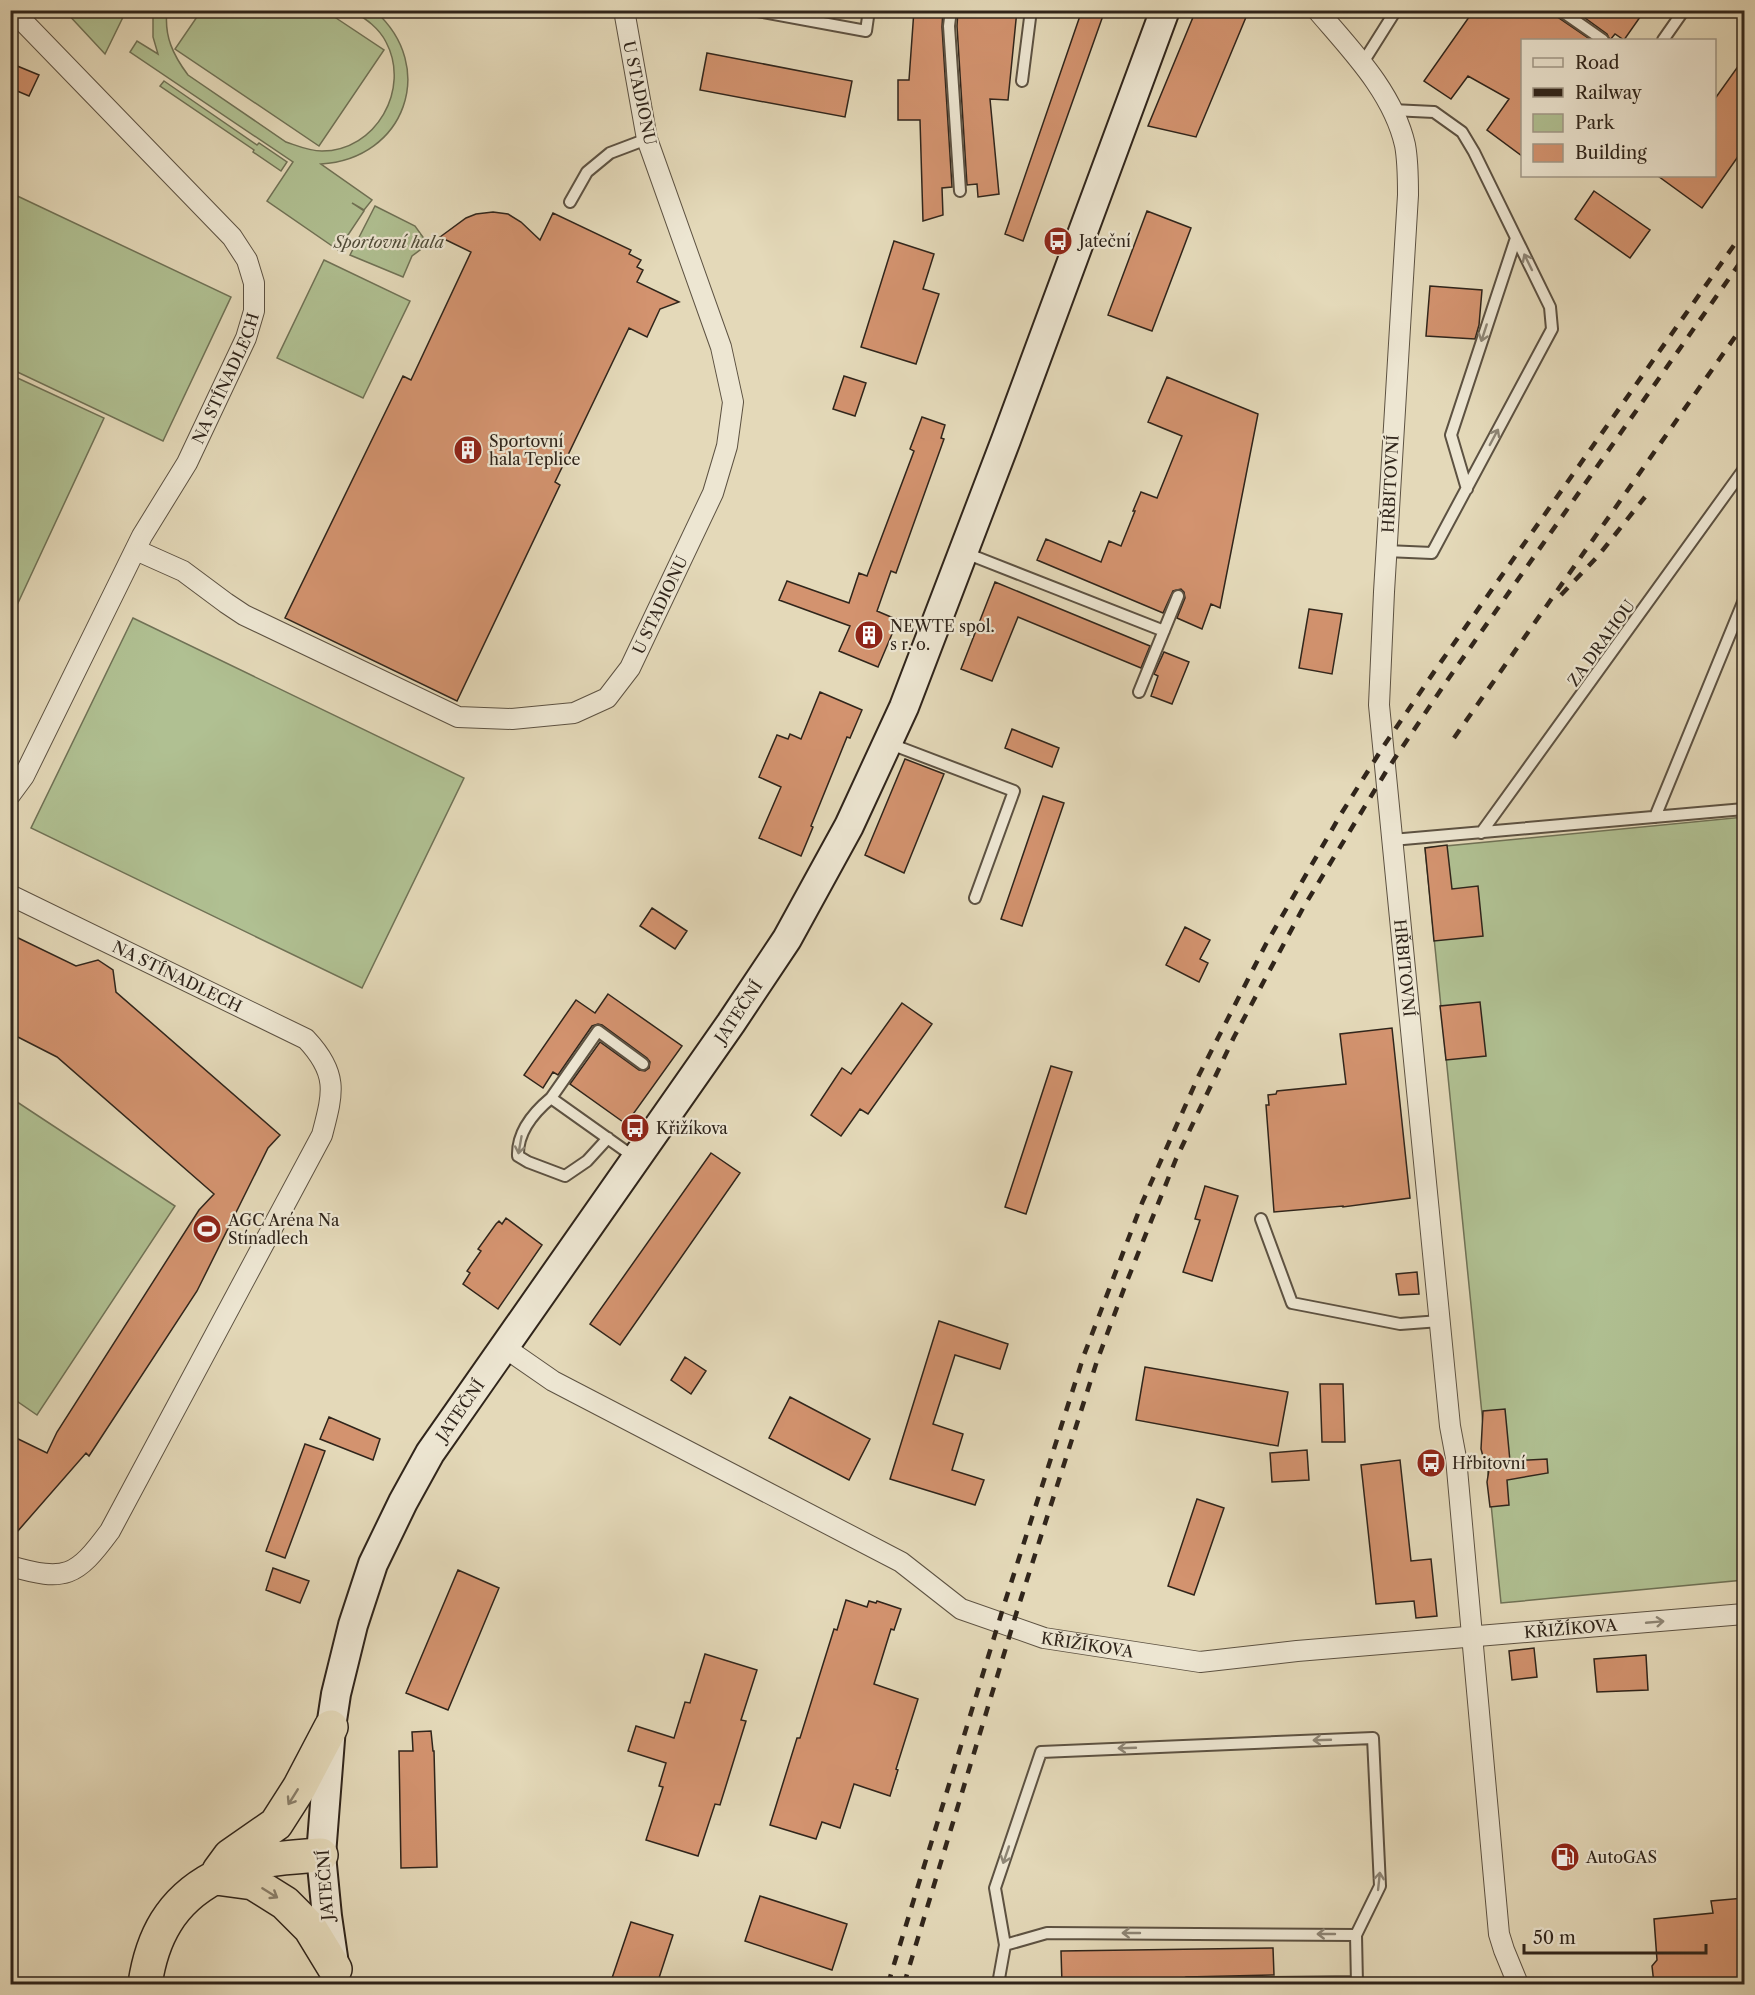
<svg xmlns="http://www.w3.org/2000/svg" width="1755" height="1995" viewBox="0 0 1755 1995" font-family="'Libre Caslon Text',serif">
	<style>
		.green { fill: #b0c092; stroke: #707256; stroke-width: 1.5 }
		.building { fill: #d3936f; stroke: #30251b; stroke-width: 1.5 }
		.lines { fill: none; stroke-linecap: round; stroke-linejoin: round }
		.service-casing { stroke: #5d5242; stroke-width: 14 }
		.minor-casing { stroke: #5d5242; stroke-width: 22 }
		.secondary-casing { stroke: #30251b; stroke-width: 32 }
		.trunk-casing { stroke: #30251b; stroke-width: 36 }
		.service { stroke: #ede6d2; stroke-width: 10 }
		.minor { stroke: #ede6d2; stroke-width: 20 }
		.secondary { stroke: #ede6d2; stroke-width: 28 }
		.trunk { stroke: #e4d9b9; stroke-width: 33 }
		.rail { stroke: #30251b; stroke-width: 4.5; stroke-dasharray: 10 10; stroke-linecap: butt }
		.oneway { stroke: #8e8676 }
		.oneway2 { stroke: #8a7f6a }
		.labels { text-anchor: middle; stroke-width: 4.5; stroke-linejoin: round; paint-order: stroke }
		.street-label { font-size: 16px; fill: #30251b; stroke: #ede6d2 }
		.poi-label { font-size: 16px; fill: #30251b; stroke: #ede6d2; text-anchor: start }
		.park-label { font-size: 16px; font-style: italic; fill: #504c39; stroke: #ede6d2 }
	</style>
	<rect width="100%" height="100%" fill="#e4d9b9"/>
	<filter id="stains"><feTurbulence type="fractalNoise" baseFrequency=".00333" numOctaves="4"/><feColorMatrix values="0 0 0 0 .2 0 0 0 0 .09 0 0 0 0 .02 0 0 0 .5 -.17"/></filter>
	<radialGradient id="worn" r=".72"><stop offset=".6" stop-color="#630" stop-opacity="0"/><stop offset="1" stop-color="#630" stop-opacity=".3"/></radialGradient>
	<path class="green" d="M324 10 384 50 319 146 175 49 201 11Z
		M65 11H126L105 54Z
		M153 11H167C164 36 173 55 188 75L286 142C298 146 309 151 322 151 376 151 411 89 386 42 379 28 366 19 353 11H375C438 67 405 159 321 164L372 200 364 210 352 203 364 211 338 250 267 201 293 162 130 52 137 41 158 54 153 37Z
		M164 81 257 145 259 143 287 162 281 171 253 152 254 150 160 86Z
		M11 193 231 297 163 441 11 369Z
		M375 206 415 226 428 244 412 256 403 277 350 255Z
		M324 260 410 301 363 398 277 358Z
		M11 375 104 418 11 618Z
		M133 618 464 778 362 988 31 828Z
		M1744 817V1580L1501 1603 1425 848Z
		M11 1098 175 1206 37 1415 11 1397Z"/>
	<path class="building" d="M914 10H943L942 27 952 187 942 188 943 215 923 221 920 120H898V80H909Z
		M958 10H1017L1008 100 990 99 999 194 978 197 977 184 967 185 957 26Z
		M1082 10H1105L1023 241 1005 234Z
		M1196 10H1249L1196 137 1148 126Z
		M1474 10H1553L1556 16 1591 40H1522V156L1487 130 1509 99 1468 76 1451 99 1424 81Z
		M1574 10H1645L1624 40 1615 34 1610 40 1607 34Z
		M707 53 852 81 845 117 700 90Z
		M1744 58V148L1702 208 1658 176H1714V100Z
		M10 63 39 75 29 96 10 88Z
		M1594 191 1650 230 1630 258 1575 219Z
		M1147 211 1191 228 1152 331 1108 315Z
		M493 212 508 214 521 222 540 240 553 213 631 250 629 254 641 260 637 267 643 270 637 282 679 302 660 309 647 337 629 328 555 482 560 485 457 701 285 618 403 376 411 380 471 252 440 237 466 218 476 214Z
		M894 241 934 254 923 289 939 294 916 364 861 347Z
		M1430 286 1482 290 1479 325 1475 339 1426 336Z
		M844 376 866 383 855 416 833 409Z
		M1167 377 1258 414 1220 608 1211 604 1202 629 1177 618 1185 598 1184 592 1181 589 1173 591 1163 613 1037 560 1046 539 1101 562 1109 541 1121 546 1135 511H1133L1141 492 1157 498 1182 436 1148 422Z
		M922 417 945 425 941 438 944 439 896 573 891 571 877 611 898 620 878 667 839 651 850 626 779 600 787 581 849 603 859 573 867 576 914 451 910 449Z
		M995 582 1150 646 1141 668 1018 617 992 681 961 669Z
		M1309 609 1342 614 1332 674 1299 668Z
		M1164 652 1189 662 1172 704 1151 696 1158 676 1154 674Z
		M820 692 862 710 850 738 847 737 811 826 813 827 801 856 759 838 781 787 759 777 777 735 788 739 790 734 801 739Z
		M1012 729 1059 748 1052 767 1005 748Z
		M905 759 944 774 904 873 865 855Z
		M1043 796 1064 803 1022 926 1001 919Z
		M1447 845 1452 889 1478 886 1483 936 1434 941 1425 848Z
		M652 908 687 931 675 949 640 926Z
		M1185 927 1210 940 1200 959 1208 963 1199 982 1166 965Z
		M10 934 76 966 98 960 113 970 116 992 280 1135 268 1148 197 1291 89 1456 86 1453 10 1540V1435L47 1453 57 1432 199 1210 214 1194 57 1057 10 1033Z
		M608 994 682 1046 626 1124 570 1084 600 1042 639 1070 645 1071 649 1068 650 1062 647 1058 602 1025 598 1024 592 1026 558 1075 553 1072 543 1088 524 1075 576 1000 595 1013Z
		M1480 1002 1486 1056 1446 1060 1440 1006Z
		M902 1003 932 1024 868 1114 860 1109 841 1136 811 1115 842 1068 851 1074Z
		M1392 1028 1410 1198 1343 1207V1206L1274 1212 1266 1105H1269L1268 1095 1276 1094 1277 1091 1346 1084 1340 1034Z
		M1051 1066 1072 1072 1026 1214 1005 1207Z
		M711 1153 740 1173 620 1345 590 1324Z
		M1205 1186 1238 1196 1212 1281 1183 1272 1200 1220 1195 1219Z
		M506 1218 542 1245 498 1309 463 1284 470 1273 467 1271 481 1251 478 1249 496 1224 499 1221 502 1224Z
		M1417 1272 1419 1294 1399 1295 1396 1274Z
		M939 1321 1008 1344 1000 1369 955 1355 933 1424 963 1434 952 1470 984 1480 975 1505 890 1479Z
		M685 1357 706 1371 691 1394 671 1380Z
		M1145 1367 1288 1392 1278 1446 1136 1420Z
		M1320 1384H1343L1345 1442H1322Z
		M790 1397 870 1439 849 1480 769 1438Z
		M1505 1409 1510 1461 1547 1459 1548 1473 1507 1480 1509 1505 1490 1507 1487 1482 1490 1464H1485L1481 1449 1483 1411Z
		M329 1417 380 1439 373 1460 320 1439Z
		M305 1444 325 1451 285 1558 266 1551Z
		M1307 1450 1309 1480 1272 1482 1270 1453Z
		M1400 1460 1411 1561 1431 1559 1437 1616 1416 1618 1414 1601 1376 1604 1361 1465Z
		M1197 1499 1224 1508 1194 1595 1168 1586Z
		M273 1568 309 1581 300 1603 266 1590Z
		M458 1570 499 1588 448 1710 406 1693Z
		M846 1600 867 1607 869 1601 876 1603 877 1601 901 1609 894 1630 891 1629 874 1684 918 1699 896 1769 898 1770 890 1796 854 1784 840 1828 822 1822 816 1839 770 1825 797 1738H800L834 1629 837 1630Z
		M1534 1648 1537 1677 1512 1680 1509 1651Z
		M705 1654 757 1670 741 1720 746 1721 720 1805 715 1804 698 1856 646 1840 663 1787 659 1786 666 1763 628 1751 636 1726 674 1738 685 1702 690 1703Z
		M1646 1655 1648 1690 1597 1692 1594 1659Z
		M431 1731 433 1751H434L437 1867 401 1868 399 1751H413L412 1732Z
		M760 1896 847 1924 832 1970 745 1941Z
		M1744 1898V1979L1695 1984H1654L1652 1966 1657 1960 1654 1919 1713 1913 1711 1901Z
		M631 1922 673 1935 657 1984H610Z
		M1273 1948 1274 1975 1186 1977 1180 1980 1179 1984H1062L1061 1951Z"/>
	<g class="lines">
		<g class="service-casing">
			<path id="service" d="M752 10 866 31 869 10
				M951 10 949 26 960 191
				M1560 10 1603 40
				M1663 40 1684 10
				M1362 64 1396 10
				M1022 81 1031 10
				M570 202 587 172 610 153 647 139
				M1467 489 1451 435 1516 238
				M1386 551 1432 553 1552 329 1550 307 1474 152 1462 132 1434 112 1392 110
				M963 552 1164 631
				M1139 692 1178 596
				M888 743 1014 791 975 898
				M1655 817 1744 600
				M1481 833 1744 469
				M1392 840 1744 809
				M551 1098C533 1113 517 1132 518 1156L528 1162 565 1176 587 1161 608 1138
				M634 1157 551 1098 598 1031 643 1064
				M1261 1219 1292 1303 1400 1324 1440 1321
				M1005 1945 995 1888 1041 1752 1373 1738 1380 1886 1356 1935
				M998 1984 1005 1945 1047 1933 1356 1935 1357 1984
				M1186 1984 1357 1982"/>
		</g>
		<g class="minor-casing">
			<g id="minor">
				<path id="s1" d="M1317 10C1351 50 1393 92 1405 145 1408 161 1408 179 1408 195L1384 592 1379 705 1450 1426 1456 1458 1499 1934 1504 1950 1518 1984"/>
				<path id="s2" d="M136 550 183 571 226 603 244 615 458 717 512 719 574 713 607 698 630 668 713 493 727 446 733 402 721 347 647 139 624 10"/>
				<path id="s3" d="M10 795 24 776 142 536 187 463 246 338 254 311V283L247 260 232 237 12 10"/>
				<path id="s4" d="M10 895 306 1039C339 1074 333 1093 322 1135L110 1531C76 1577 66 1582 10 1566"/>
				<path id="s5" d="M504 1347 553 1381 901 1562 961 1609 1044 1638 1200 1662 1297 1651 1744 1614"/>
			</g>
		</g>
		<g class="secondary-casing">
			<g id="secondary">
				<path id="s6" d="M334 1964 327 1916 321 1855 331 1727 336 1694 353 1625 373 1564 403 1502 430 1453 731 1023 787 939 849 826 904 707 1006 440 1165 10"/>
			</g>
		</g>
		<g class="trunk-casing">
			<path id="trunk" d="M219 1871 230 1856 276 1824 299 1788 331 1727
				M216 1878 253 1883 285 1903 310 1928 335 1969
				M145 1984C152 1937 171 1901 214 1878 221 1874 228 1870 235 1867 262 1859 292 1857 321 1855"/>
		</g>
		<use href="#service" class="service"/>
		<use href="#minor" class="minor"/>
		<use href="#secondary" class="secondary"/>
		<use href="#trunk" class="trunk"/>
		<path class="rail" d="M1561 595 1598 556 1645 497
			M1454 738 1744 324
			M888 1984 1004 1605 1084 1355 1142 1203 1199 1075 1266 944 1341 814 1383 747 1436 669 1744 231
			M904 1984 1017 1611 1097 1361 1125 1286 1176 1159 1234 1037 1303 908 1387 770 1444 685 1744 257"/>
	</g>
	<defs><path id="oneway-shaft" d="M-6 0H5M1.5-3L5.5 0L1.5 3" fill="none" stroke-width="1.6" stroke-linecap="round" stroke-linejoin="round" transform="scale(1.5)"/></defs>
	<g class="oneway">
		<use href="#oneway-shaft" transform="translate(1528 262) rotate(-116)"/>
		<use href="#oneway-shaft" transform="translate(1484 333) rotate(108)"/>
		<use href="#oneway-shaft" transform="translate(1494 437) rotate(-62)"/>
		<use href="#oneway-shaft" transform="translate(520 1145) rotate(100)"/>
		<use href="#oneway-shaft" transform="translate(1655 1622) rotate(-5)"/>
		<use href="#oneway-shaft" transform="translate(1322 1740) rotate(178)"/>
		<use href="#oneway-shaft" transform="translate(1127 1748) rotate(178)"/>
		<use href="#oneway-shaft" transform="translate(1006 1855) rotate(109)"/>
		<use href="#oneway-shaft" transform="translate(1379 1881) rotate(-84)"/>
		<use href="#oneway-shaft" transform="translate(1131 1933) rotate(-180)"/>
		<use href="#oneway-shaft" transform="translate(1326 1934) rotate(-180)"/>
	</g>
	<g class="oneway2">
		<use href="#oneway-shaft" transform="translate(293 1797) rotate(122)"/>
		<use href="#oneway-shaft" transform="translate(270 1893) rotate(32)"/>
	</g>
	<defs>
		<g id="bus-disc" transform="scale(1.5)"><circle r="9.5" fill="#8f2418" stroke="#ede6d2"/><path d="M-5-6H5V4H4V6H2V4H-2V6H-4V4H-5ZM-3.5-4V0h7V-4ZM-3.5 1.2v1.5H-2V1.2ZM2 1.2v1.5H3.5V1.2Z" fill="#fff"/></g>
		<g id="building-disc" transform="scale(1.5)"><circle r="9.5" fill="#8f2418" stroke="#ede6d2"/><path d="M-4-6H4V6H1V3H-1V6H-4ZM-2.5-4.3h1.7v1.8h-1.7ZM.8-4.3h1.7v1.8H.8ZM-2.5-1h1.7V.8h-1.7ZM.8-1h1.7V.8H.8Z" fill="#fff"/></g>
		<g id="stadium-disc" transform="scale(1.5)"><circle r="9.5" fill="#8f2418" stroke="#ede6d2"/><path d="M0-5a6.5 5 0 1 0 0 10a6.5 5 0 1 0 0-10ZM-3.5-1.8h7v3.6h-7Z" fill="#fff"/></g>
		<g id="fuel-disc" transform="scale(1.5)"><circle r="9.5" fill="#8f2418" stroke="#ede6d2"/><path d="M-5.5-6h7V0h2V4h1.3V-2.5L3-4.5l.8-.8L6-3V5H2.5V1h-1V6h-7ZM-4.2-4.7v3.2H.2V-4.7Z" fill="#fff"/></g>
	</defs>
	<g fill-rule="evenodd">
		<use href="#bus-disc" x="1058" y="241"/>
		<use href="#building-disc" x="468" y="450"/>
		<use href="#building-disc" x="869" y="635"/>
		<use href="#bus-disc" x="635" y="1128"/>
		<use href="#stadium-disc" x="207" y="1229"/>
		<use href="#bus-disc" x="1431" y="1463"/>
		<use href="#fuel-disc" x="1565" y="1857"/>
	</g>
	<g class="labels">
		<g class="street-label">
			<text transform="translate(640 93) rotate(78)" y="6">U STADIONU</text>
			<text dy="6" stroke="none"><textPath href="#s3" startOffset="470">NA STÍNADLECH</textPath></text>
			<text transform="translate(1390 484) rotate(-87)" y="6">HŘBITOVNÍ</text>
			<text dy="6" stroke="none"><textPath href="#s2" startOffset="624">U STADIONU</textPath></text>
			<text transform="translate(1601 643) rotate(-54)" y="6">ZA DRAHOU</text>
			<text dy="6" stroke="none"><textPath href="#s1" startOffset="988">HŘBITOVNÍ</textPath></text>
			<text dy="6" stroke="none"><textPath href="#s4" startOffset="186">NA STÍNADLECH</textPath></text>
			<text dy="6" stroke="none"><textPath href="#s6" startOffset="1070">JATEČNÍ</textPath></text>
			<text dy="6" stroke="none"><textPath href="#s6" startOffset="584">JATEČNÍ</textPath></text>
			<text dy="6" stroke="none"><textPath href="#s5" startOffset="1146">KŘIŽÍKOVA</textPath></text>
			<text dy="6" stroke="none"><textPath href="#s5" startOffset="660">KŘIŽÍKOVA</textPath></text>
			<text transform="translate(325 1885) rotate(-94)" y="6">JATEČNÍ</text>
		</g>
		<g class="poi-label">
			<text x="1079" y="247">Jateční</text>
			<text x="489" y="447">Sportovní<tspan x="489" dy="18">hala Teplice</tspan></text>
			<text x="890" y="632">NEWTE spol.<tspan x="890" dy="18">s r. o.</tspan></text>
			<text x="656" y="1134">Křižíkova</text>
			<text x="228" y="1226">AGC Aréna Na<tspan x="228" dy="18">Stínadlech</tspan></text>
			<text x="1452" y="1469">Hřbitovní</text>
			<text x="1586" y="1863">AutoGAS</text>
		</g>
		<g class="park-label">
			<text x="389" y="248">Sportovní hala</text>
		</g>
	</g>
	<rect width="1755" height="1995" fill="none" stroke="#e4d9b9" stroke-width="36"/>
	<rect x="12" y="12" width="1731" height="1971" fill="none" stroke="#30251b" stroke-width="3"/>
	<rect x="18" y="18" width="1719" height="1959" fill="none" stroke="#30251b" stroke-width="1.5"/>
	<rect x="1521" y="39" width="195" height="138" fill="#ede6d2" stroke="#a19989" stroke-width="1.5"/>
	<rect x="1533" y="58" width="30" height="9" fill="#ede6d2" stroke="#a19989" stroke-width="1.5"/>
	<text x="1575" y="69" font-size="18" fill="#30251b">Road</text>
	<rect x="1533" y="88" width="30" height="9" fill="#30251b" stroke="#a19989" stroke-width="1.5"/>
	<text x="1575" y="99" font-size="18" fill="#30251b">Railway</text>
	<rect x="1533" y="114" width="30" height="18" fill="#b0c092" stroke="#a19989" stroke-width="1.5"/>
	<text x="1575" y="129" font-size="18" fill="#30251b">Park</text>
	<rect x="1533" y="144" width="30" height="18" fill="#d3936f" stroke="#a19989" stroke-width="1.5"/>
	<text x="1575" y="159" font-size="18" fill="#30251b">Building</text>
	<path d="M1524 1944v9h182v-9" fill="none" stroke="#30251b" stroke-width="3"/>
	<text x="1533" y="1944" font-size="18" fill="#30251b" stroke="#ede6d2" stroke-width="4.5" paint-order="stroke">50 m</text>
	<rect width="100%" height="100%" filter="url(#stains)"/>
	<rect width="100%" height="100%" fill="url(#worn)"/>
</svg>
